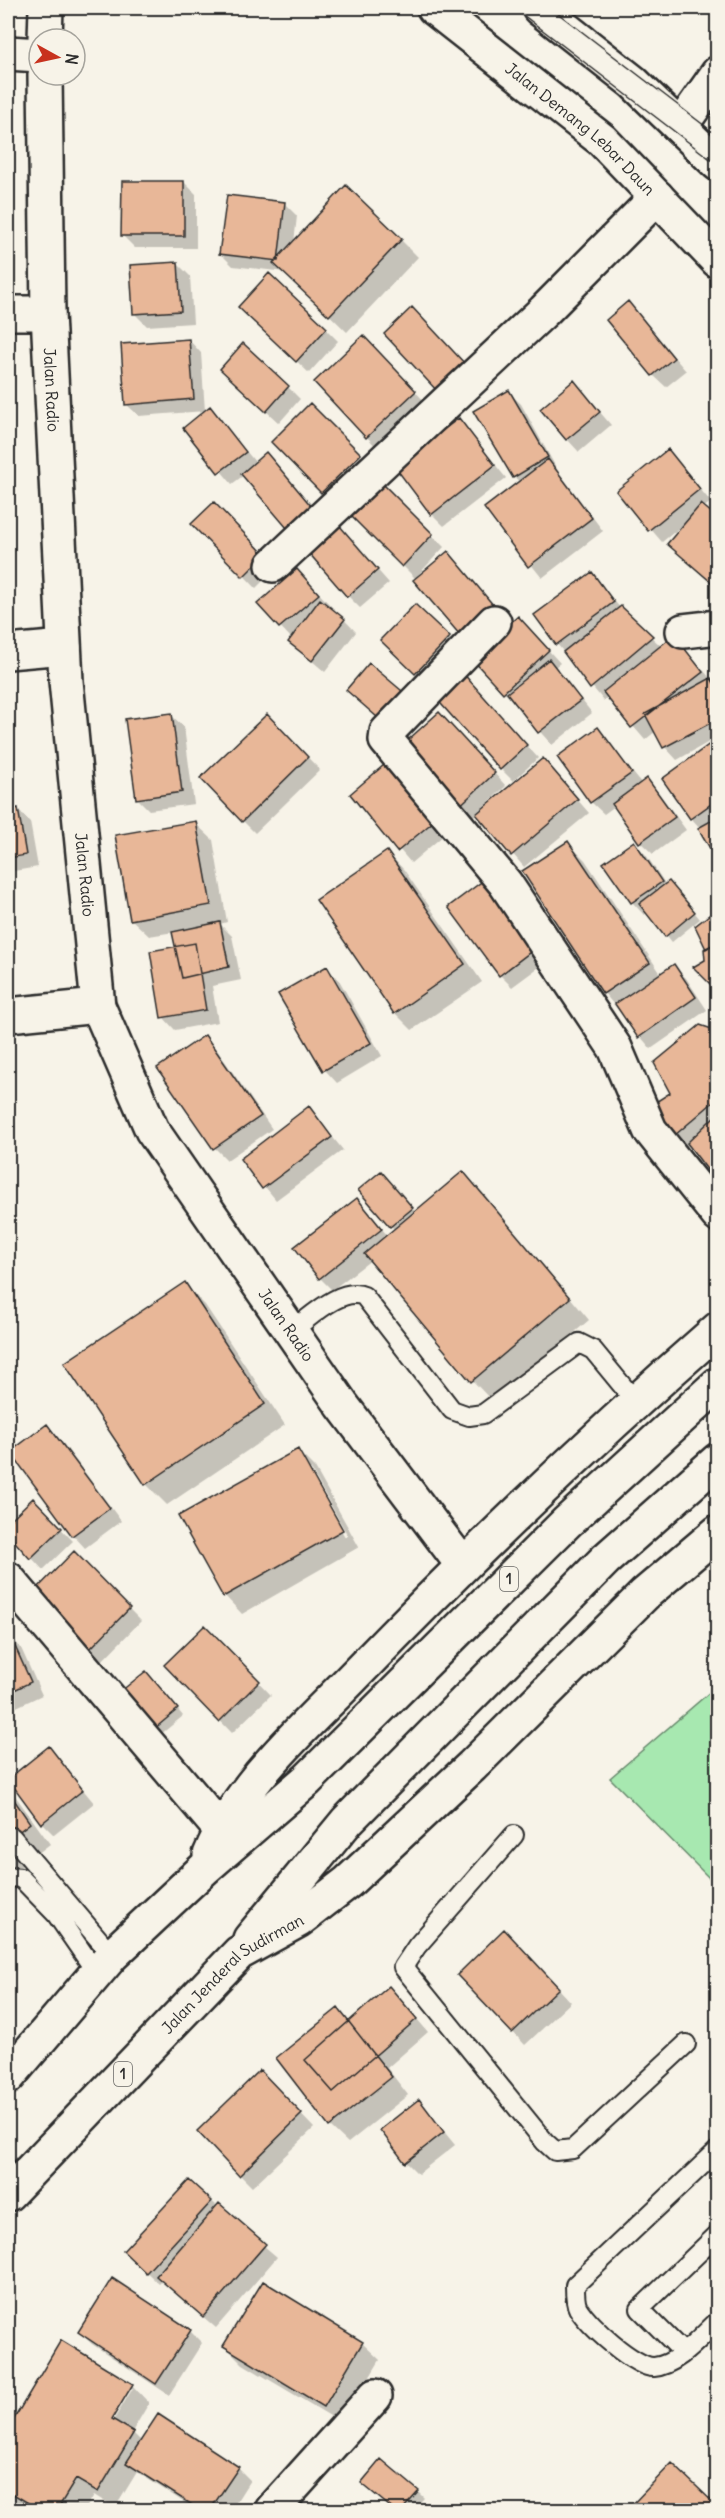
<svg xmlns="http://www.w3.org/2000/svg" width="725" height="2518" viewBox="0 0 725 2518" font-family="Delius,sans-serif">
	<style>
		.green { fill: #a7e8b0; stroke: #698a6e; stroke-width: 1.5 }
		.shadow { fill: #0003; fill-rule: evenodd }
		.building { fill: #e8b798; stroke: #2b2b2b; stroke-width: 1.5 }
		.lines { fill: none; stroke-linecap: round; stroke-linejoin: round }
		.lane-casing { stroke: #2b2b2b; stroke-width: 22 }
		.street-casing { stroke: #2b2b2b; stroke-width: 38 }
		.highway-casing { stroke: #2b2b2b; stroke-width: 38 }
		.lane { stroke: #f7f3e8; stroke-width: 18 }
		.street { stroke: #f7f3e8; stroke-width: 33 }
		.highway { stroke: #f7f3e8; stroke-width: 33 }
		.tram { stroke: #2b2b2b; stroke-width: 1.5 }
		.labels { text-anchor: middle; stroke-width: 4.5; stroke-linejoin: round; paint-order: stroke }
		.shield { fill: #f7f3e8; stroke: #686764; stroke-width: 1.5 }
		.shield-label { font-size: 15px; font-weight: bold; fill: #2b2b2b }
		.street-label { font-size: 16px; fill: #2b2b2b; stroke: #f7f3e8 }
	</style>
	<rect width="100%" height="100%" fill="#f7f3e8"/>
	<filter id="ink" filterUnits="userSpaceOnUse"><feTurbulence type="fractalNoise" baseFrequency=".0167" numOctaves="2"/><feDisplacementMap in="SourceGraphic" scale="12" xChannelSelector="R" yChannelSelector="G"/><feConvolveMatrix kernelMatrix="1 2 1 2 8 2 1 2 1" color-interpolation-filters="sRGB"/></filter>
	<g filter="url(#ink)">
		<path class="green" d="M717 1686V1886L610 1778Z"/>
		<path class="shadow" d="M8 172 11 198 8 199Z
			M184 182 196 194V248H135L123 236Z
			M228 197 285 204 297 216 294 243 401 240 418 257 347 332 285 272 233 266 221 254Z
			M8 215 16 223V329H8Z
			M178 264 190 276 193 323 147 326 135 314Z
			M628 303 686 371 666 387 653 375Z
			M252 319 326 329 338 341 309 373Z
			M189 340 201 353 205 411 139 416 126 404Z
			M376 350 427 404 379 450 316 382Z
			M234 381 288 387 300 399 279 423Z
			M574 382 611 425 579 452 567 439Z
			M508 392 521 404 558 471 603 531 542 578 486 508 520 482 514 477Z
			M310 405 372 467 335 505 273 442Z
			M210 408 256 463 266 454 323 520 300 539 244 475 232 484 185 428Z
			M459 420 506 478 444 526 432 514Z
			M668 451 711 502 703 508 718 520V588L669 544 684 524 662 542 618 491Z
			M382 485 444 547 417 576 419 577 448 553 505 619 416 579 352 515Z
			M194 524 276 568 256 588Z
			M351 540 389 583 360 608 348 596Z
			M592 574 621 609 662 647 674 637 718 687V859L701 829 691 818 716 738 677 760 665 747 656 731 645 740 608 697 604 701 557 644Z
			M309 583 356 632 325 672 290 642 292 639 259 604Z
			M415 606 462 651 429 685 382 640Z
			M530 630 560 663 555 667 592 713 552 745 504 692Z
			M473 685 538 758 513 781 501 769Z
			M171 715 184 727 194 804 149 810 137 798Z
			M451 726 506 786 483 807 485 809 543 760 589 813 524 867 477 813 468 821 456 809Z
			M279 728 320 770 255 833 243 821Z
			M598 729 642 784 647 780 659 793 686 830 653 854 640 842 615 806 604 814 591 802 559 758Z
			M391 761 451 829 411 863 352 794Z
			M18 810 30 822 38 867 8 872V811Z
			M195 823 213 840 227 922 220 924 232 936 241 980 212 986 218 1022 175 1030 163 1017 177 948 174 932 149 936 131 919Z
			M568 843 585 860 661 974 673 966 686 978 707 1010 651 1049 604 993 524 872Z
			M634 843 646 855 666 885 675 889 700 919 672 942 648 912 644 915 632 902Z
			M387 852 404 870 482 982 412 1030 395 1013Z
			M450 907 550 959 512 987 500 975Z
			M327 968 339 980 382 1056 337 1083 325 1070 280 995Z
			M718 1033V1181L690 1144 687 1147 675 1135 672 1093Z
			M204 1037 217 1050 272 1129 227 1160 215 1148 160 1069Z
			M309 1108 343 1150 276 1200 242 1159Z
			M463 1173 484 1194 589 1320 493 1402 473 1381 371 1260 332 1290 320 1278 357 1200 388 1236 395 1230 391 1226 387 1179 416 1213Z
			M184 1284 205 1305 285 1425 167 1505 146 1484Z
			M47 1426 59 1438 121 1521 85 1548 73 1535 12 1453Z
			M298 1451 315 1468 359 1547 242 1614 225 1596 180 1517ZM308 1469H311L348 1536 345 1537Z
			M33 1500 73 1541 43 1570 8 1532V1524Z
			M74 1553 141 1621 98 1665 31 1597Z
			M205 1627 271 1695 232 1733 166 1665Z
			M9 1635 21 1648 42 1695 8 1711Z
			M152 1679 183 1716 160 1735 154 1729Z
			M49 1748 94 1803 54 1835 42 1823Z
			M8 1786 50 1844 8 1876Z
			M517 1943 571 2002 525 2045 459 1975Z
			M401 2000 428 2032 387 2068 408 2095 348 2143 330 2126 278 2058 338 2010 350 2023Z
			M260 2072 314 2128 252 2187 240 2175Z
			M419 2101 455 2145 418 2174 406 2162Z
			M189 2182 277 2257 216 2328 162 2281 159 2284 137 2263Z
			M190 2331 202 2343 169 2395 92 2344 79 2332Z
			M61 2342 132 2385 149 2403 132 2432 142 2442 238 2468 250 2480 231 2510H196L137 2472 115 2508 94 2495 85 2510H31L8 2496V2432ZM129 2388H133L110 2426 107 2425Z
			M362 2343 380 2360 342 2423 243 2364 225 2346Z
			M369 2489 418 2492 424 2498 413 2510H395Z
			M631 2508 718 2509V2510H633Z"/>
		<path class="building" d="M122 181H184V236H121Z
			M346 185 402 239 329 316 273 263Z
			M227 195 285 202 278 261 219 254Z
			M178 262 181 311 133 314 130 265Z
			M269 273 327 328 296 362 238 307Z
			M628 301 674 358 652 376 606 320Z
			M412 307 467 366 439 393 384 334Z
			M363 335 416 391 366 438 314 382Z
			M189 339 194 399 125 405 121 344Z
			M243 343 289 386 266 412 220 369Z
			M574 380 600 412 566 440 540 409Z
			M509 390 548 457 513 478 473 411Z
			M310 403 361 454 321 493 271 442Z
			M210 406 246 452 218 473 183 428Z
			M459 418 495 465 431 515 395 467Z
			M668 449 700 489 648 531 616 491Z
			M266 452 312 507 287 528 241 474Z
			M548 459 592 518 528 567 484 508Z
			M382 483 433 534 402 567 350 515Z
			M214 502 265 555 243 577 191 524Z
			M701 504 718 518V588L667 544Z
			M339 525 378 570 347 597 308 552Z
			M448 551 494 606 460 635 413 580Z
			M297 569 319 594 279 628 257 604Z
			M592 572 614 602 556 645 534 615Z
			M320 599 345 619 312 661 288 642Z
			M415 604 450 637 415 674 380 640Z
			M621 606 653 636 590 689 563 652Z
			M518 616 549 650 503 693 472 659Z
			M674 635 703 672 631 728 603 692Z
			M549 659 581 700 538 733 507 693Z
			M369 663 408 696 385 724 346 690Z
			M461 671 527 745 500 770 433 695Z
			M711 678 718 690V719L663 748 645 714Z
			M439 712 495 773 455 810 399 748Z
			M172 713 182 792 136 799 125 719Z
			M267 714 308 757 242 822 200 778Z
			M598 727 632 773 590 803 557 757Z
			M718 738V799L690 819 662 779Z
			M543 758 578 799 511 856 476 814Z
			M391 759 440 816 397 852 350 794Z
			M647 778 675 817 639 843 612 804Z
			M18 808 26 855 8 858V810Z
			M718 817V862L698 828Z
			M196 821 211 905 130 920 115 835Z
			M568 841 650 963 603 994 522 871Z
			M634 841 662 882 631 903 603 863Z
			M387 851 465 964 394 1014 316 900Z
			M488 877 538 946 499 976 448 907Z
			M669 881 695 912 665 937 639 904Z
			M718 908V942L706 949 695 926Z
			M220 922 229 967 182 978 172 932Z
			M718 942V992L693 967 705 960 704 949Z
			M195 943 206 1010 161 1018 150 951Z
			M674 964 696 997 638 1038 615 1004Z
			M327 966 371 1043 323 1071 278 994Z
			M700 1025 718 1031V1098L674 1136 648 1107 670 1093 654 1063Z
			M205 1035 261 1116 213 1149 157 1068Z
			M309 1106 332 1137 262 1189 240 1159Z
			M718 1113V1184L687 1143Z
			M381 1171 413 1208 390 1227 358 1190Z
			M463 1171 570 1298 471 1382 364 1254Z
			M357 1198 382 1229 319 1279 294 1247Z
			M185 1282 265 1404 145 1485 64 1363Z
			M47 1424 110 1508 72 1536 10 1452Z
			M298 1449 343 1530 223 1597 178 1516Z
			M33 1498 62 1528 30 1559 8 1534V1522Z
			M74 1551 130 1608 85 1654 29 1597Z
			M205 1625 260 1681 219 1722 164 1665Z
			M9 1633 31 1682 8 1693V1634Z
			M146 1671 178 1709 153 1730 121 1691Z
			M49 1746 83 1790 41 1824 8 1779Z
			M8 1791 30 1823 8 1840Z
			M504 1929 559 1988 512 2033 457 1975Z
			M389 1986 417 2019 333 2092 305 2060Z
			M338 2008 392 2077 329 2127 276 2058Z
			M260 2070 302 2114 239 2176 197 2131Z
			M419 2099 444 2132 405 2163 380 2130Z
			M189 2180 212 2201 146 2273 123 2251Z
			M219 2203 266 2244 203 2317 156 2276Z
			M112 2278 191 2330 156 2384 78 2332Z
			M263 2281 363 2342 324 2407 223 2346Z
			M61 2340 133 2384 112 2419 134 2432 98 2492 76 2479 57 2510H40L8 2491V2429Z
			M158 2414 239 2467 210 2510H200L126 2463Z
			M381 2459 419 2491 402 2510H394L361 2483Z
			M672 2463 718 2507V2510H631L629 2508Z"/>
		<g class="lines">
			<g class="lane-casing">
				<path id="lane" d="M291 1331C310 1318 341 1286 364 1296L452 1410 469 1416 483 1414 579 1343 593 1350 635 1401
					M514 1835 417 1946 403 1967 545 2142 555 2151 573 2149 686 2044
					M12 1837 112 1955
					M8 1877 21 1878 56 1914 96 1972
					M718 2150 575 2285C575 2292 575 2303 578 2308 588 2325 635 2368 654 2367 678 2365 701 2336 718 2321
					M683 2352 640 2309 718 2234"/>
			</g>
			<g class="street-casing">
				<g id="street">
					<path d="M45 39 46 8"/>
					<path d="M8 53 39 55"/>
					<path id="s1" d="M45 75 48 313 66 681 98 1006 152 1130 342 1405 462 1564"/>
					<path d="M680 127 718 73"/>
					<path d="M8 313H48"/>
					<path d="M273 565 544 311 657 197"/>
					<path d="M494 622 387 732 386 740 505 883 615 1048 650 1130 718 1215"/>
					<path d="M683 631 718 627"/>
					<path d="M8 652 64 647"/>
					<path d="M8 1015 98 1006"/>
					<path d="M8 1579 221 1830"/>
					<path d="M272 2510 375 2396"/>
				</g>
			</g>
			<g class="highway-casing">
				<g id="highway">
					<path id="s2" d="M434 8 602 140 718 261"/>
					<path d="M539 8 633 82 718 164"/>
					<path d="M210 1855C240 1782 303 1729 357 1673 473 1553 592 1439 718 1329"/>
					<path d="M250 1939 347 1821 606 1559 718 1460"/>
					<path d="M8 2077 112 1955 205 1868 307 1780 567 1522 718 1384"/>
					<path id="s3" d="M8 2194 239 1953 299 1920 348 1882 472 1766 645 1594 718 1532"/>
				</g>
			</g>
			<use href="#lane" class="lane"/>
			<use href="#street" class="street"/>
			<use href="#highway" class="highway"/>
			<path class="tram" d="M514 8 718 165
				M551 8 718 136"/>
		</g>
	</g>
	<g class="labels">
		<g class="shield">
			<rect x="500" y="1567" width="18" height="24" rx="4.5"/>
			<rect x="114" y="2062" width="18" height="24" rx="4.5"/>
		</g>
		<g class="shield-label">
			<text x="509" y="1584">1</text>
			<text x="123" y="2079">1</text>
		</g>
		<g class="street-label">
			<text dy="6" stroke="none"><textPath href="#s2" startOffset="190">Jalan Demang Lebar Daun</textPath></text>
			<text dy="6" stroke="none"><textPath href="#s1" startOffset="315">Jalan Radio</textPath></text>
			<text dy="6" stroke="none"><textPath href="#s1" startOffset="801">Jalan Radio</textPath></text>
			<text dy="6" stroke="none"><textPath href="#s1" startOffset="1305">Jalan Radio</textPath></text>
			<text dy="6" stroke="none"><textPath href="#s3" startOffset="316">Jalan Jenderal Sudirman</textPath></text>
		</g>
	</g>
	<rect width="725" height="2518" fill="none" stroke="#f7f3e8" stroke-width="30"/>
	<rect x="15" y="15" width="695" height="2488" fill="none" stroke="#2b2b2b" stroke-width="2" filter="url(#ink)"/>
	<g transform="translate(57 57) rotate(98)"><circle r="28" fill="#f7f3e8" stroke="#a5a39c" stroke-width="1.5"/>
	<path d="M0-4.5L10 22L0 15L-10 22Z" fill="#c8321e"/>
	<text y="-9" font-size="16" font-weight="bold" text-anchor="middle" fill="#2b2b2b">N</text>
	</g>
</svg>
